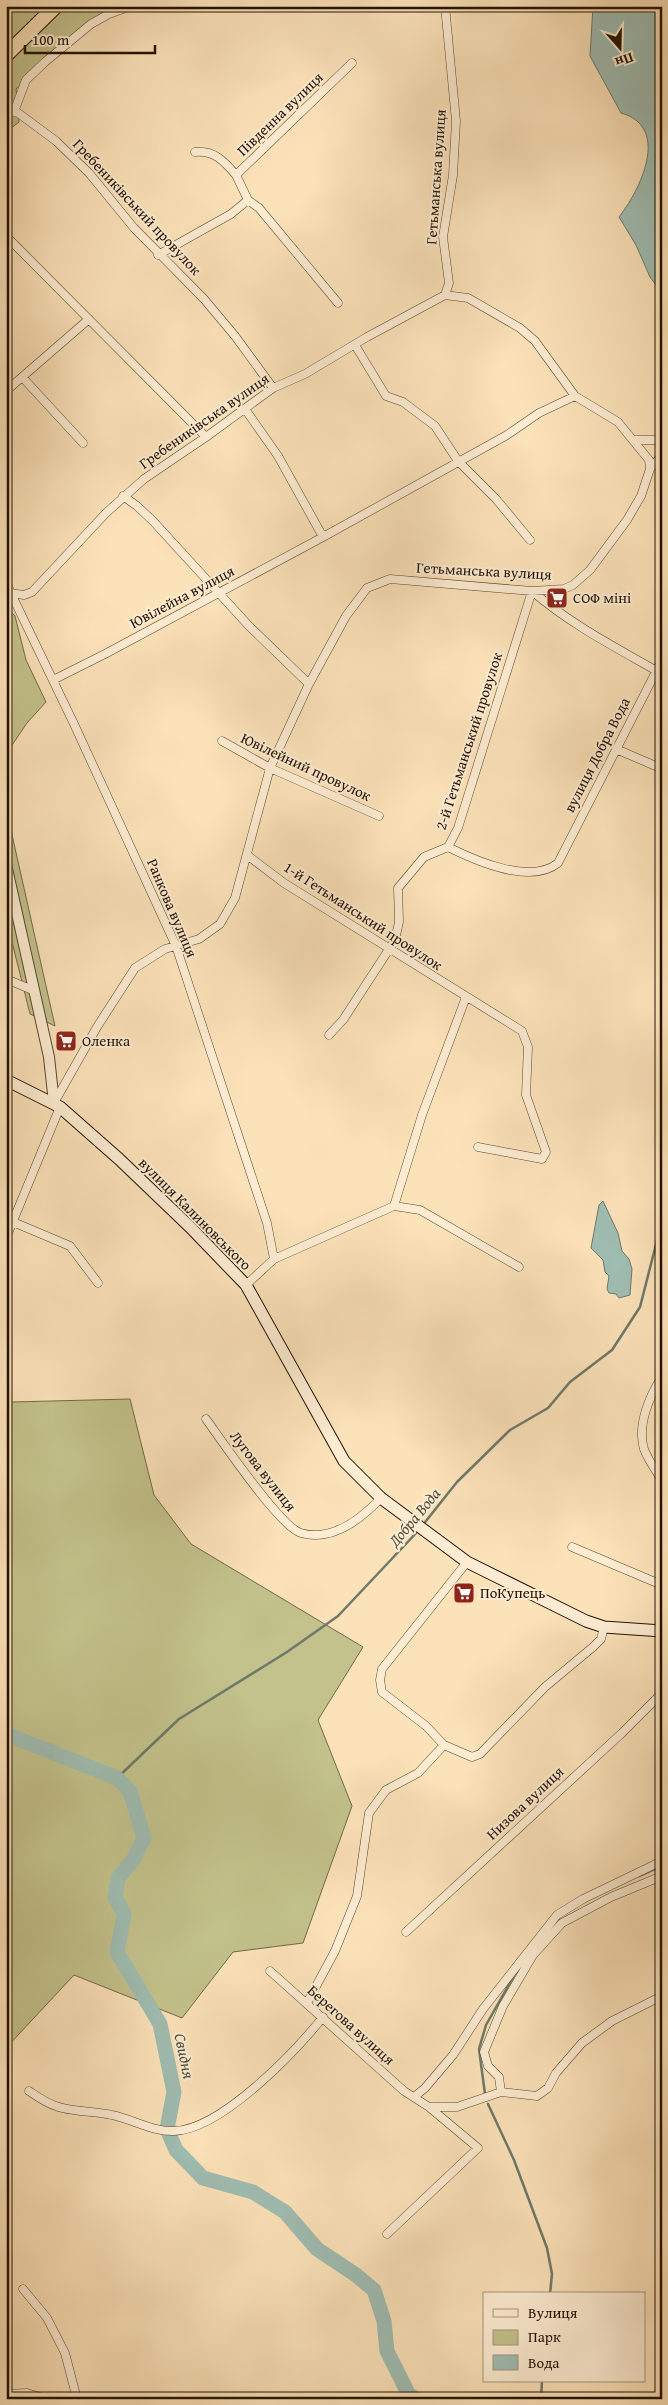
<svg xmlns="http://www.w3.org/2000/svg" width="668" height="2405" viewBox="0 0 668 2405" font-family="'Gentium Book Plus',serif">
	<style>
		.green { fill: #c3c28c; stroke: #726a46 }
		.water { fill: #9fbdb2; stroke: #6d796b }
		.lines { fill: none; stroke-linecap: round; stroke-linejoin: round }
		.stream { stroke: #6d796b; stroke-width: 2.5 }
		.river { stroke: #9fbdb2; stroke-width: 15 }
		.minor-casing { stroke: #58462e; stroke-width: 9 }
		.tertiary-casing { stroke: #58462e; stroke-width: 12 }
		.secondary-casing { stroke: #221200; stroke-width: 13 }
		.trunk-casing { stroke: #221200; stroke-width: 16 }
		.minor { stroke: #fdecd2; stroke-width: 8 }
		.tertiary { stroke: #fdecd2; stroke-width: 10 }
		.secondary { stroke: #fdecd2; stroke-width: 11 }
		.trunk { stroke: #fce2b9; stroke-width: 14 }
		.labels { text-anchor: middle; stroke-width: 4; stroke-linejoin: round; paint-order: stroke }
		.street-label { font-size: 15px; fill: #221200; stroke: #fdecd2 }
		.poi-label { font-size: 15px; fill: #221200; stroke: #fdecd2; text-anchor: start }
		.water-label { font-size: 16px; font-style: italic; fill: #4e4e3e; stroke: #fdecd2 }
	</style>
	<rect width="100%" height="100%" fill="#fce2b9"/>
	<filter id="stains"><feTurbulence type="fractalNoise" baseFrequency=".004" numOctaves="4"/><feColorMatrix values="0 0 0 0 .2 0 0 0 0 .09 0 0 0 0 .02 0 0 0 .5 -.17"/></filter>
	<radialGradient id="worn" r=".72"><stop offset=".6" stop-color="#630" stop-opacity="0"/><stop offset="1" stop-color="#630" stop-opacity=".3"/></radialGradient>
	<path class="green" d="M6 6H121L103 13 16 89 19 122 6 132Z
		M6 606 15 616 26 660 46 702 27 723 6 754Z
		M6 808 55 1026 30 1014 6 918Z
		M130 1399 154 1495 191 1544 363 1647 318 1720 352 1806 303 1943 233 1952 182 2018 74 1975 6 2048V1410L12 1402Z"/>
	<path class="water" d="M593 6H662V293L650 277 636 245 619 217C645 183 668 126 621 113L590 56Z
		M603 1201 618 1233 622 1251 629 1259 632 1269 630 1295 619 1298 616 1294 609 1293 607 1289 609 1276 605 1272 603 1260 591 1248 599 1205Z"/>
	<g class="lines">
		<path class="stream" d="M422 1526 457 1482 510 1430 548 1408 570 1382 612 1350 640 1307 662 1221
			M117 1778 179 1719 287 1652 338 1616 419 1530
			M639 1876 655 1869
			M485 2094 479 2049 486 2025 515 1974
			M488 2104 514 2160 547 2248 552 2274 550 2294
			M541 2399 542 2381"/>
		<path class="river" d="M6 1734 117 1778 130 1791 144 1838 133 1860 118 1878 115 1898 124 1914 117 1952 160 2024 174 2092 167 2129 176 2150 203 2178 253 2192 285 2212 317 2249 356 2275 374 2290 384 2321 387 2351 409 2395 417 2399"/>
		<g class="minor-casing">
			<path id="minor" d="M6 104 56 141 89 173 134 228 204 299 235 336 273 388
				M14 112 26 80 45 62 91 24 109 14 131 6
				M195 152C214 150 224 161 236 175
				M248 200 259 208 338 303
				M6 236 206 437
				M158 255 231 214 248 200 236 175 352 63
				M355 345 386 396 403 402 435 426 458 461 496 499 530 540
				M23 378 83 443
				M6 391 89 319
				M245 409 278 456 323 537
				M633 440H662
				M650 469 662 455
				M123 496 137 506 153 521 249 626 309 684
				M6 583 74 724 176 946 267 1223 274 1259
				M7 590 10 593 24 595 32 592 106 513 144 479 206 437 273 388 305 374 367 337 445 295
				M53 680 105 654 323 537 507 435 539 413 575 396
				M222 741 270 768 379 816
				M616 749 658 767
				M448 847C476 861 531 885 558 863L662 660
				M247 855 284 883 522 1031 528 1047 526 1095 546 1152 542 1159 478 1147
				M6 979 35 991
				M329 1035 343 1020 395 940 399 922 398 888 424 857 448 847 458 828 532 591C569 623 613 646 655 670L662 676
				M54 1103 97 1027 135 968 165 949 199 939 220 924 235 898 270 768 309 684 346 616 367 588 390 579 532 591 564 589 573 585 590 570 627 520 641 496 650 469 649 460 618 422 575 396 535 341 520 328 468 298 445 295 449 283 443 237 453 175 456 121 445 6
				M394 1206 422 1115 466 997
				M6 1219 70 1246 98 1283
				M6 1238 60 1107
				M246 1285 274 1259 394 1206 420 1210 519 1267
				M662 1377C649 1396 637 1426 644 1449 648 1460 656 1471 662 1480
				M206 1419C222 1441 280 1527 301 1533 332 1542 362 1518 381 1498
				M572 1547 662 1585
				M658 1631 662 1616
				M444 1745 472 1757 480 1754 545 1687 593 1647 601 1639 604 1627
				M406 1932 622 1733 662 1693
				M270 1971 404 2091 429 2107 478 2148 387 2234
				M307 2003 335 1951 357 1896 369 1813 386 1790 418 1773 444 1745 426 1726 382 1692 380 1680 382 1669 467 1562
				M29 2091C38 2097 46 2103 56 2106 70 2112 96 2111 112 2115 132 2119 153 2132 174 2131 221 2130 295 2052 323 2017
				M501 2092 499 2077 488 2066 484 2052 503 2006 533 1955 562 1923 611 1897 662 1876
				M414 2097 425 2088 453 2055 483 2009 557 1915 583 1899 662 1861
				M429 2107H457L501 2092 537 2096 548 2088 556 2073 582 2043 612 2021 662 1996
				M23 2289 47 2318 65 2353 77 2399
				M6 2394 27 2393 47 2399"/>
		</g>
		<g class="tertiary-casing">
			<path id="tertiary" d="M6 864 49 1057 54 1103"/>
		</g>
		<g class="secondary-casing">
			<path id="secondary" d="M6 1080 60 1107 119 1159 190 1227 246 1285 344 1461 381 1498 467 1562 586 1621 604 1627 662 1631"/>
		</g>
		<g class="trunk-casing">
			<path id="trunk" d="M6 55 56 6"/>
		</g>
		<use href="#minor" class="minor"/>
		<use href="#tertiary" class="tertiary"/>
		<use href="#secondary" class="secondary"/>
		<use href="#trunk" class="trunk"/>
	</g>
	<defs>
		<g id="supermarket-square" transform="scale(1.125)"><rect x="-9" y="-9" width="18" height="18" rx="4" fill="#8f2418" stroke="#fdecd2"/><path d="M-6-5.5h2.5l.6 2H6L4.5 2H-2.5L-4.4-4H-6ZM-1.5 3.2a1.3 1.3 0 1 0 .1 0ZM3 3.2a1.3 1.3 0 1 0 .1 0Z" fill="#fff"/></g>
	</defs>
	<g fill-rule="evenodd">
		<use href="#supermarket-square" x="557" y="598"/>
		<use href="#supermarket-square" x="66" y="1041"/>
		<use href="#supermarket-square" x="464" y="1593"/>
	</g>
	<g class="labels">
		<g class="street-label">
			<text transform="translate(280 114) rotate(-44)" y="5">Південна вулиця</text>
			<text transform="translate(436 177) rotate(-86)" y="5">Гетьманська вулиця</text>
			<text transform="translate(137 207) rotate(47)" y="5">Гребениківський провулок</text>
			<text transform="translate(204 421) rotate(-35)" y="5">Гребениківська вулиця</text>
			<text transform="translate(484 571) rotate(3)" y="5">Гетьманська вулиця</text>
			<text transform="translate(182 597) rotate(-28)" y="5">Ювілейна вулиця</text>
			<text transform="translate(469 741) rotate(-72)" y="5">2-й Гетьманський провулок</text>
			<text transform="translate(597 755) rotate(-63)" y="5">вулиця Добра Вода</text>
			<text transform="translate(306 767) rotate(25)" y="5">Ювілейний провулок</text>
			<text transform="translate(172 908) rotate(67)" y="5">Ранкова вулиця</text>
			<text transform="translate(363 916) rotate(33)" y="5">1-й Гетьманський провулок</text>
			<text transform="translate(195 1214) rotate(45)" y="5">вулиця Калиновського</text>
			<text transform="translate(263 1471) rotate(52)" y="5">Лугова вулиця</text>
			<text transform="translate(525 1803) rotate(-43)" y="5">Низова вулиця</text>
			<text transform="translate(351 2025) rotate(42)" y="5">Берегова вулиця</text>
		</g>
		<g class="poi-label">
			<text x="573" y="603">СОФ міні</text>
			<text x="82" y="1046">Оленка</text>
			<text x="480" y="1598">ПоКупець</text>
		</g>
		<g class="water-label">
			<text transform="translate(414 1517) rotate(-50)" y="6">Добра Вода</text>
			<text transform="translate(185 2056) rotate(78)" y="6">Свидня</text>
		</g>
	</g>
	<rect width="668" height="2405" fill="none" stroke="#fce2b9" stroke-width="25"/>
	<rect x="8" y="8" width="653" height="2390" fill="none" stroke="#221200" stroke-width="2.5"/>
	<rect x="12" y="12" width="643" height="2380" fill="none" stroke="#221200"/>
	<rect x="483" y="2292" width="162" height="90" fill="#fdecd2" stroke="#a5957e"/>
	<rect x="493" y="2309" width="25" height="8" fill="#fdecd2" stroke="#a5957e"/>
	<text x="528" y="2318" font-size="15" fill="#221200">Вулиця</text>
	<rect x="493" y="2330" width="25" height="15" fill="#c3c28c" stroke="#a5957e"/>
	<text x="528" y="2342" font-size="15" fill="#221200">Парк</text>
	<rect x="493" y="2355" width="25" height="15" fill="#9fbdb2" stroke="#a5957e"/>
	<text x="528" y="2368" font-size="15" fill="#221200">Вода</text>
	<g transform="translate(620 48) rotate(160)" stroke="#fdecd2" stroke-width="4" paint-order="stroke">
	<path d="M0-4L9 19L0 12L-9 19Z" fill="#221200"/>
	<text y="-8" font-size="14" font-weight="bold" text-anchor="middle" fill="#221200">Пн</text>
	</g>
	<path d="M25 45v8h130v-8" fill="none" stroke="#221200" stroke-width="2.5"/>
	<text x="32" y="45" font-size="15" fill="#221200" stroke="#fdecd2" stroke-width="4" paint-order="stroke">100 m</text>
	<rect width="100%" height="100%" filter="url(#stains)"/>
	<rect width="100%" height="100%" fill="url(#worn)"/>
</svg>
